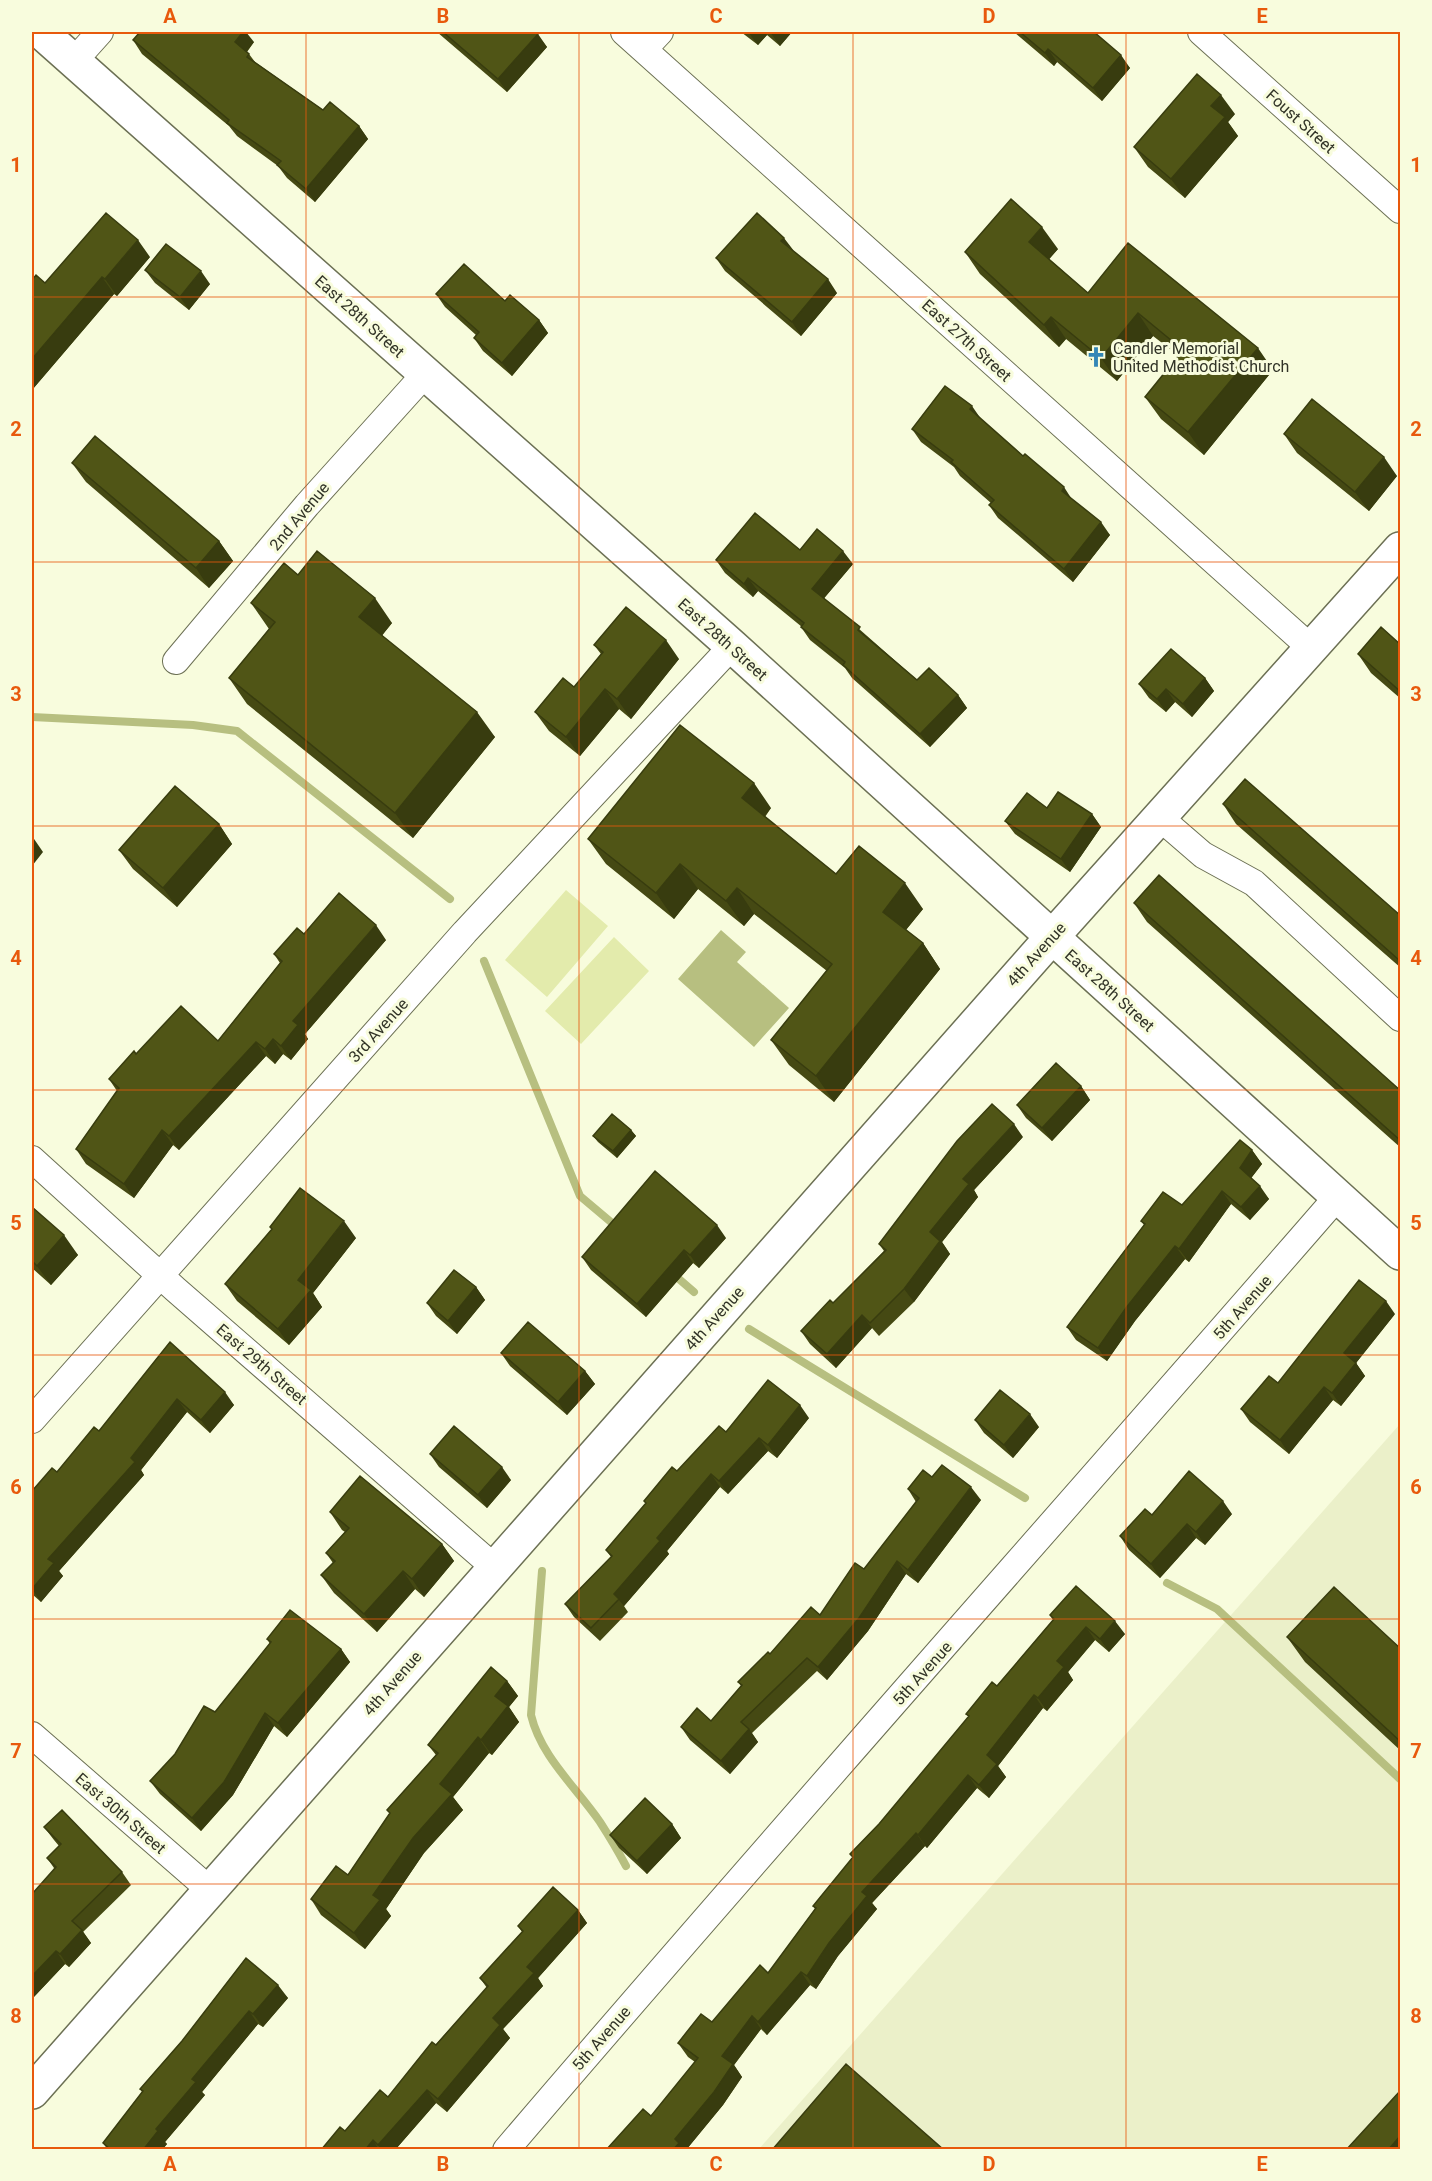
<svg xmlns="http://www.w3.org/2000/svg" width="1432" height="2181" viewBox="0 0 1432 2181" font-family="Roboto,sans-serif">
	<style>
		.built { fill: #ebf0c9 }
		.green { fill: #e3ebac }
		.water { fill: #b7bf80 }
		.lines { fill: none; stroke-linecap: round; stroke-linejoin: round }
		.stream { stroke: #b7bf80; stroke-width: 8 }
		.minor-casing { stroke: #6c7054; stroke-width: 28 }
		.tertiary-casing { stroke: #6c7054; stroke-width: 36 }
		.secondary-casing { stroke: #6c7054; stroke-width: 36 }
		.minor { stroke: #fff; stroke-width: 26 }
		.tertiary { stroke: #fff; stroke-width: 33 }
		.secondary { stroke: #fff; stroke-width: 33 }
		.wall { fill: #454913 }
		.shaded-wall { fill: #383c0f }
		.building { fill: #505516; stroke: #383c0f; stroke-width: 1.5 }
		.grid { fill: none; stroke: #e8590c; stroke-width: 1.5; stroke-opacity: 0.55 }
		.labels { text-anchor: middle; stroke-width: 6; stroke-linejoin: round; paint-order: stroke }
		.street-label { font-size: 16px; fill: #313327; stroke: #f8fcdd }
		.poi-label { font-size: 16px; fill: #313327; stroke: #f8fcdd; text-anchor: start }
		.neatline { fill: none; stroke: #e8590c; stroke-width: 2 }
		.grid-label { font-size: 20px; text-anchor: middle; font-weight: bold; fill: #e8590c }
	</style>
	<rect width="100%" height="100%" fill="#f8fcdd"/>
	<path class="built" d="M1400 1424V2149H759Z"/>
	<path class="green" d="M566 890 608 926 547 997 505 960Z
		M614 937 649 971 581 1044 545 1011Z"/>
	<path class="water" d="M721 930 746 952 737 962 789 1008 754 1047 678 979Z"/>
	<g class="lines">
		<path class="stream" d="M32 717 193 725 237 731 450 899
			M484 961 580 1196 618 1228
			M672 1273 694 1292
			M749 1329 1025 1498
			M542 1571 531 1715C541 1757 576 1787 600 1822 609 1836 618 1851 626 1866
			M1167 1583 1217 1609 1400 1779"/>
		<g class="minor-casing">
			<path id="minor" d="M624 32 1311 648
				M1201 32 1400 210
				M644 49 660 32
				M74 61 100 32
				M176 661 307 505 425 374
				M1159 817 1203 855 1254 883 1400 1018
				M32 1159 175 1289 494 1567
				M32 1420 465 932 732 646
				M32 1735 210 1890
				M506 2150C780 1829 1061 1515 1338 1196"/>
		</g>
		<g class="tertiary-casing">
			<path id="tertiary" d="M41 32 732 646 1400 1253"/>
		</g>
		<g class="secondary-casing">
			<path id="secondary" d="M32 2092 1052 937 1400 549"/>
		</g>
		<use href="#minor" class="minor"/>
		<use href="#tertiary" class="tertiary"/>
		<use href="#secondary" class="secondary"/>
	</g>
	<path class="wall" d="M437 32H535L547 47 507 92Z
		M741 32H792L780 46 767 35 758 45Z
		M1014 32H1094L1130 68 1102 101 1057 62 1054 66Z
		M133 40 254 42 247 52 249 54 255 62 323 110 359 126 368 139 315 202 287 178 278 166 237 136 229 126 142 54Z
		M1235 114 1228 122 1238 136 1185 198 1148 167 1134 147Z
		M1058 249 1049 259 1088 293 1273 370 1204 455 1161 419 1145 397 1179 356 1153 336 1117 381 1066 339 1059 347 980 274 965 252Z
		M150 257 117 296 114 294 32 390V280L45 283Z
		M716 258 837 293 801 336 725 271Z
		M145 270 210 284 189 310 155 283Z
		M436 294 505 301 539 320 548 333 512 376 483 351 474 338 476 335 445 307Z
		M981 419 1073 500 1110 535 1073 582 998 518 989 505 991 503 960 476 954 467 921 442 912 429Z
		M1284 434 1397 476 1369 511 1297 453Z
		M72 463 219 541 233 561 209 588 86 482Z
		M800 550 853 564 824 598 917 680 958 695 967 708 930 747 852 678 845 668 810 640 801 627H802L758 591 753 597 725 573 716 560Z
		M298 575 392 623 382 635 495 737 413 838 247 704 229 678 269 629 251 603Z
		M594 645 679 659 631 719 619 709 580 756 549 731 535 712 574 687 601 654Z
		M1401 645V699L1371 673 1358 654Z
		M1205 678 1214 691 1192 717 1175 702 1166 712 1149 698 1139 684Z
		M1223 804 1401 916V968L1236 824Z
		M771 808 765 817 836 874 923 909 906 930 923 943 940 969 834 1102 789 1065 771 1040 827 971 754 914 744 926 698 889 674 919 606 864 588 839Z
		M1047 808 1092 814 1101 827 1070 872 1015 834 1005 821Z
		M219 824 232 844 177 907 133 869 119 850Z
		M1134 903 1401 1091V1148L1147 922Z
		M304 934 386 940 305 1034 308 1039 291 1060 283 1054 275 1064 266 1056 179 1150 173 1145 134 1198 86 1164 76 1149 117 1091 109 1079 218 1041 280 963 274 954Z
		M1081 1086 1090 1100 1052 1141 1026 1118 1017 1105Z
		M631 1130 636 1136 617 1158 598 1142 593 1136Z
		M1023 1137 974 1190 978 1197 942 1242 950 1254 914 1302 879 1336 872 1328 836 1368 810 1344 801 1331 833 1303 884 1251 879 1244Z
		M1252 1150 1262 1164 1251 1178 1269 1199 1250 1220 1231 1204 1189 1262 1185 1259 1135 1321 1107 1361 1076 1340 1067 1327 1144 1225 1141 1221 1182 1205Z
		M32 1207 78 1255 51 1285 32 1268Z
		M270 1227 356 1238 313 1293 322 1307 289 1345 237 1301 225 1284 272 1229Z
		M726 1238 699 1268 693 1263 646 1317 591 1270 582 1257Z
		M476 1287 485 1300 457 1334 436 1316 427 1303Z
		M1395 1314 1356 1363 1365 1376 1341 1406 1333 1400 1289 1454 1250 1422 1241 1409 1278 1383Z
		M170 1342 234 1405 210 1433 187 1412 141 1470 144 1475 59 1571 63 1576 41 1602 32 1594V1491L57 1472 99 1431Z
		M501 1353 585 1371 595 1384 567 1415 510 1366Z
		M809 1418 777 1458 768 1451 728 1494 720 1487 667 1551 669 1554 624 1606 628 1612 600 1641 574 1617 565 1604 611 1557 606 1550 646 1504 644 1501 677 1471 726 1432Z
		M975 1420 1039 1427 1013 1458 984 1433Z
		M430 1454 511 1480 487 1508 439 1467Z
		M932 1477 981 1500 918 1583 906 1574 868 1631 827 1680 817 1671 752 1733 758 1742 730 1774 690 1740 681 1727 711 1721 741 1686 738 1682 770 1654 820 1615 864 1569 916 1502 908 1489Z
		M330 1512 442 1544 454 1561 424 1597 415 1589 377 1632 334 1593 321 1575 333 1563 326 1553 345 1532 342 1530Z
		M1232 1514 1205 1545 1196 1538 1160 1578 1129 1550 1120 1536Z
		M1050 1615 1125 1634 1109 1652 1095 1640 1068 1672 1073 1680 1047 1711 1043 1708 998 1766 1006 1777 989 1798 977 1788 927 1848 925 1846 872 1903 877 1909 838 1956 816 1989 810 1985 767 2035 761 2029 734 2065 742 2077 723 2105 686 2150H606L651 2116 695 2062 688 2057 678 2043 712 2022 768 1973 815 1909 813 1906 853 1858 850 1854 879 1824 969 1717 966 1714 997 1686 1053 1620Z
		M1287 1637 1401 1649V1751L1305 1662Z
		M267 1639 341 1649 350 1662 287 1737 274 1726 233 1795 201 1831 160 1794 150 1781 215 1712 270 1644Z
		M507 1681 518 1696 509 1707 519 1722 492 1755 489 1753 453 1797 463 1810 424 1853 386 1909 391 1916 365 1949 321 1915 311 1899 348 1875 390 1813 387 1810 436 1755 428 1745Z
		M672 1824 681 1838 647 1874 619 1848 610 1835Z
		M44 1827 122 1872 131 1885 83 1932 91 1943 69 1967 65 1964 32 1999 54 1868 47 1858 59 1846 54 1840Z
		M578 1910 587 1923 538 1978 543 1986 503 2029 510 2038 447 2112 436 2103 395 2150H321L388 2097 487 1988 480 1978 522 1932 518 1926Z
		M246 1958 288 1998 263 2027 258 2024 202 2092 205 2095 165 2142 167 2144 162 2150H108L103 2143 142 2092 140 2089 182 2041Z"/>
	<path class="shaded-wall" d="M243 32H246L254 42 244 55 235 42Z
		M748 32H765L767 35 758 45Z
		M770 32H792L780 46Z
		M538 34 547 47 507 92 498 79Z
		M1048 49 1057 62 1054 66 1045 53Z
		M1121 55 1130 68 1102 101 1093 88Z
		M1221 95 1235 114 1228 122 1238 136 1185 198 1171 179 1211 106Z
		M359 126 368 139 315 202 306 189Z
		M1042 227 1058 249 1045 264 1029 242Z
		M784 238 794 251 781 241Z
		M138 240 150 257 117 296 105 279Z
		M201 271 210 284 189 310 180 297Z
		M102 277 114 294 32 390V359Z
		M828 279 837 293 801 336 792 322Z
		M1138 313 1153 336 1117 381 1101 358Z
		M1051 317 1066 339 1059 347 1044 325Z
		M539 320 548 333 512 376 502 363Z
		M1258 348 1273 370 1204 455 1188 432Z
		M972 406 981 419 970 409Z
		M1384 457 1397 476 1369 511 1355 492Z
		M1064 487 1073 501 1062 491Z
		M1101 522 1110 535 1073 582 1064 569Z
		M219 541 233 561 209 588 196 568Z
		M843 551 853 564 821 602 812 589Z
		M748 578 758 591 753 597 744 584Z
		M375 598 392 623 377 642 359 617Z
		M666 640 679 659 631 719 617 699Z
		M1205 678 1214 691 1192 717 1183 704Z
		M605 689 619 709 580 756 566 737Z
		M1166 689 1175 702 1166 712 1157 699Z
		M958 695 967 708 930 747 920 734Z
		M477 712 495 737 413 838 395 813Z
		M754 783 771 808 759 823 742 798Z
		M1092 814 1101 827 1070 872 1061 859Z
		M219 824 232 844 177 907 163 888Z
		M32 836 43 852 32 866Z
		M680 864 698 889 674 919 656 893Z
		M905 883 923 909 900 937 883 912Z
		M737 888 754 914 744 926 726 901Z
		M376 925 386 940 305 1034 308 1039 291 1060 281 1046 293 1021Z
		M923 943 940 969 834 1102 816 1076Z
		M273 1039 283 1054 275 1064 265 1049Z
		M256 1042 266 1056 179 1150 169 1136Z
		M1081 1086 1090 1100 1052 1141 1042 1128Z
		M1014 1124 1023 1137 974 1190 978 1197 942 1242 950 1254 914 1302 904 1289 930 1232 963 1179Z
		M162 1130 173 1145 134 1198 124 1184Z
		M631 1130 636 1136 617 1158 613 1151Z
		M1252 1150 1262 1164 1249 1181 1240 1168Z
		M1260 1186 1269 1199 1250 1220 1241 1207Z
		M1222 1191 1231 1204 1189 1262 1179 1249Z
		M344 1221 356 1238 313 1293 322 1307 289 1345 278 1329 298 1280Z
		M717 1225 726 1238 699 1268 690 1255Z
		M64 1235 78 1255 51 1285 37 1266Z
		M1175 1246 1185 1259 1135 1321 1107 1361 1098 1348 1126 1308Z
		M684 1250 693 1263 646 1317 637 1304Z
		M476 1287 485 1300 457 1334 448 1321Z
		M1386 1301 1395 1314 1356 1363 1365 1376 1341 1406 1332 1393 1344 1353Z
		M862 1315 872 1328 836 1368 827 1354Z
		M585 1371 595 1384 567 1415 558 1402Z
		M1324 1387 1333 1400 1289 1454 1280 1440Z
		M225 1392 234 1405 210 1433 201 1420Z
		M177 1399 187 1412 141 1470 144 1475 59 1571 63 1576 41 1602 32 1589 48 1559 131 1458Z
		M800 1405 809 1418 777 1458 768 1445Z
		M1030 1414 1039 1427 1013 1458 1004 1445Z
		M759 1438 768 1451 728 1494 719 1481Z
		M502 1467 511 1480 487 1508 478 1495Z
		M711 1474 720 1487 667 1551 669 1554 624 1606 614 1594 657 1538Z
		M971 1487 981 1500 918 1583 908 1570Z
		M1223 1501 1232 1514 1205 1545 1196 1532Z
		M1187 1524 1196 1538 1160 1578 1151 1564Z
		M442 1544 454 1561 424 1597 412 1579Z
		M897 1561 906 1574 868 1631 827 1680 818 1667Z
		M403 1571 415 1589 377 1632 364 1614Z
		M1115 1621 1125 1634 1109 1652 1100 1639Z
		M1086 1627 1095 1640 1068 1672 1073 1680 1047 1711 1038 1698 1057 1661Z
		M341 1649 350 1662 287 1737 278 1723Z
		M507 1681 518 1696 509 1707 519 1722 492 1755 481 1740 495 1696Z
		M1034 1695 1043 1708 998 1766 1006 1777 989 1798 979 1785 987 1755Z
		M265 1713 274 1726 233 1795 201 1831 192 1818Z
		M749 1729 758 1742 730 1774 721 1761Z
		M478 1737 489 1753 453 1797 463 1810 424 1853 386 1909 391 1916 365 1949 354 1933 373 1895 440 1784Z
		M968 1775 977 1788 927 1848 918 1835Z
		M672 1824 681 1838 647 1874 637 1861Z
		M916 1833 925 1846 872 1903 877 1909 838 1956 816 1989 807 1976 862 1892Z
		M578 1910 587 1923 538 1978 543 1986 503 2029 510 2038 447 2112 438 2099 527 1967Z
		M82 1930 91 1943 69 1967 60 1954Z
		M56 1951 65 1964 32 1999V1976Z
		M801 1972 810 1985 767 2035 758 2022Z
		M278 1985 288 1998 263 2027 253 2014Z
		M249 2011 258 2024 202 2092 205 2095 165 2142 167 2144 162 2150H143L156 2129 192 2079Z
		M752 2016 761 2029 734 2065 742 2077 723 2105 686 2150H673L675 2139 722 2056Z
		M427 2090 436 2103 395 2150H381L378 2145Z
		M1401 2135V2150H1388Z
		M373 2140 379 2150H365Z"/>
	<path class="building" d="M140 32H243L235 42 249 54 247 57 323 110 330 102 359 126 306 189 277 165 281 161 227 123 229 120 133 40Z
		M443 32H535L538 34 498 79Z
		M1020 32H1094L1121 55 1093 88 1048 49 1045 53Z
		M1197 74 1221 95 1211 106 1225 117 1171 179 1134 147Z
		M1011 199 1042 227 1029 242 1088 293 1128 243 1258 348 1188 432 1145 397 1183 350 1138 313 1101 358 1051 317 1044 325 965 252Z
		M106 213 138 240 105 279 102 277 32 359V280L36 275 45 283Z
		M757 213 784 238 781 241 828 279 792 322 716 258Z
		M166 244 201 271 180 297 145 270Z
		M464 264 505 301 510 295 539 320 502 363 474 338 479 332 436 294Z
		M945 386 972 406 970 409 1023 456 1025 454 1064 487 1062 491 1101 522 1064 569 989 505 994 500 951 462 953 460 912 429Z
		M1312 399 1384 457 1355 492 1284 434Z
		M95 436 219 541 196 568 72 463Z
		M755 513 800 550 817 529 843 551 812 589 860 627 858 630 917 680 929 668 958 695 920 734 843 665 845 662 801 627 804 623 748 578 744 584 716 560Z
		M317 551 375 598 359 617 477 712 395 813 229 678 275 622 251 603 284 563 298 575Z
		M626 607 666 640 617 699 605 689 566 737 535 712 563 678 574 687 603 652 594 645Z
		M1381 627 1401 645V692L1358 654Z
		M1171 649 1205 678 1183 704 1166 689 1157 699 1139 684Z
		M680 725 754 783 742 798 836 874 859 846 905 883 883 912 923 943 816 1076 771 1040 832 964 737 888 726 901 680 864 656 893 588 839Z
		M1245 779 1401 916V958L1399 960 1223 804Z
		M175 786 219 824 163 888 119 850Z
		M1058 792 1092 814 1061 859 1005 821 1027 793 1047 808Z
		M1159 875 1401 1091V1141L1134 903Z
		M339 893 376 925 293 1021 298 1025 281 1046 273 1039 265 1049 256 1042 169 1136 162 1130 124 1184 76 1149 119 1088 109 1079 134 1051 136 1054 181 1006 218 1041 282 961 274 954 297 928 304 934Z
		M1056 1063 1081 1086 1042 1128 1017 1105Z
		M992 1104 1014 1124 963 1179 969 1184 930 1232 940 1241 904 1289 870 1323 862 1315 827 1354 801 1331 830 1300 833 1303 886 1250 879 1244 957 1141Z
		M612 1114 631 1130 613 1151 593 1136Z
		M1240 1140 1252 1150 1240 1168 1260 1186 1241 1207 1222 1191 1179 1249 1175 1246 1126 1308 1098 1348 1067 1327 1145 1224 1141 1221 1163 1192 1182 1205Z
		M655 1171 717 1225 690 1255 684 1250 637 1304 582 1257Z
		M300 1188 344 1221 298 1280 311 1290 278 1329 225 1284 272 1229 270 1227Z
		M32 1207 64 1235 37 1266 32 1261Z
		M454 1270 476 1287 448 1321 427 1303Z
		M1359 1280 1386 1301 1344 1353 1356 1363 1332 1393 1324 1387 1280 1440 1241 1409 1269 1376 1278 1383Z
		M528 1322 585 1371 558 1402 501 1353Z
		M170 1342 225 1392 201 1420 177 1399 131 1458 135 1462 48 1559 54 1563 32 1589V1491L52 1468 57 1472 94 1427 99 1431Z
		M768 1380 800 1405 768 1445 759 1438 719 1481 711 1474 657 1538 660 1541 614 1594 619 1599 591 1628 565 1604 612 1556 606 1550 646 1503 644 1501 672 1467 677 1471 719 1426 726 1432Z
		M1000 1390 1030 1414 1004 1445 975 1420Z
		M454 1426 502 1467 478 1495 430 1454Z
		M942 1465 971 1487 908 1570 897 1561 859 1618 818 1667 807 1658 741 1722 749 1729 721 1761 681 1727 697 1708 711 1721 742 1685 738 1682 768 1652 770 1654 811 1607 820 1615 855 1563 864 1569 919 1498 908 1489 923 1470 932 1477Z
		M1189 1471 1223 1501 1196 1532 1187 1524 1151 1564 1120 1536 1145 1509 1152 1515Z
		M360 1476 442 1544 412 1579 403 1571 364 1614 321 1575 335 1561 326 1553 349 1528 330 1512Z
		M1076 1586 1115 1621 1100 1639 1086 1627 1057 1661 1064 1667 1038 1698 1034 1695 987 1755 997 1764 979 1785 968 1775 918 1835 916 1833 862 1892 867 1896 829 1943 807 1976 801 1972 758 2022 752 2016 722 2056 733 2064 714 2092 675 2139 679 2143 673 2150H606L643 2109 651 2116 698 2058 678 2043 701 2014 712 2022 760 1965 768 1973 816 1908 813 1906 853 1857 850 1854 879 1824 969 1716 966 1714 992 1682 997 1686 1054 1619 1050 1615Z
		M1334 1587 1401 1649V1742L1287 1637Z
		M290 1610 341 1649 278 1723 265 1713 224 1782 192 1818 150 1781 175 1754 204 1706 215 1712 271 1642 267 1639Z
		M491 1667 507 1681 495 1696 508 1706 481 1740 478 1737 440 1784 452 1794 413 1838 373 1895 380 1900 354 1933 311 1899 336 1866 348 1875 390 1813 387 1810 438 1753 428 1745Z
		M645 1798 672 1824 637 1861 610 1835Z
		M62 1810 122 1872 72 1921 82 1930 60 1954 56 1951 32 1976V1894L56 1867 47 1858 61 1844 44 1827Z
		M553 1887 578 1910 527 1967 534 1973 493 2018 500 2025 438 2099 427 2090 378 2145 373 2140 365 2150H321L340 2127 345 2131 380 2090 388 2097 432 2042 436 2045 488 1986 480 1978 523 1931 518 1926Z
		M246 1958 278 1985 253 2014 249 2011 192 2079 196 2082 156 2129 158 2131 143 2150H111L103 2143 143 2091 140 2089 182 2041Z
		M846 2064 944 2150H772Z
		M1401 2090V2135L1388 2150H1346Z"/>
	<path class="grid" d="M306 32V2150M579 32V2150M853 32V2150M1126 32V2150M32 297H1400M32 562H1400M32 826H1400M32 1090H1400M32 1355H1400M32 1619H1400M32 1884H1400"/>
	<defs>
		<g id="church-bare" transform="scale(1.62)"><path d="M-1.2-6h2.4v3.5h3.3v2.4h-3.3V6h-2.4V-.1h-3.3v-2.4h3.3Z" fill="#3386b6" stroke="#f8fcdd" stroke-width="2.5" paint-order="stroke"/></g>
	</defs>
	<g fill-rule="evenodd">
		<use href="#church-bare" x="1096" y="357"/>
	</g>
	<g class="labels">
		<g class="street-label">
			<text transform="translate(1301 121) rotate(42)" y="6">Foust Street</text>
			<text transform="translate(360 316) rotate(42)" y="6">East 28th Street</text>
			<text transform="translate(967 340) rotate(42)" y="6">East 27th Street</text>
			<text transform="translate(299 516) rotate(-50)" y="6">2nd Avenue</text>
			<text transform="translate(723 639) rotate(42)" y="6">East 28th Street</text>
			<text transform="translate(1036 954) rotate(-48)" y="6">4th Avenue</text>
			<text transform="translate(1110 990) rotate(42)" y="6">East 28th Street</text>
			<text transform="translate(378 1030) rotate(-48)" y="6">3rd Avenue</text>
			<text transform="translate(1242 1307) rotate(-49)" y="6">5th Avenue</text>
			<text transform="translate(714 1318) rotate(-48)" y="6">4th Avenue</text>
			<text transform="translate(262 1364) rotate(41)" y="6">East 29th Street</text>
			<text transform="translate(922 1673) rotate(-48)" y="6">5th Avenue</text>
			<text transform="translate(392 1683) rotate(-49)" y="6">4th Avenue</text>
			<text transform="translate(121 1813) rotate(41)" y="6">East 30th Street</text>
			<text transform="translate(601 2038) rotate(-49)" y="6">5th Avenue</text>
		</g>
		<g class="poi-label">
			<text x="1113" y="354">Candler Memorial<tspan x="1113" dy="18">United Methodist Church</tspan></text>
		</g>
	</g>
	<rect width="1432" height="2181" fill="none" stroke="#f8fcdd" stroke-width="66"/>
	<rect x="33" y="33" width="1366" height="2115" class="neatline"/>
	<g class="grid-label">
		<text x="170" y="23">A</text>
		<text x="443" y="23">B</text>
		<text x="716" y="23">C</text>
		<text x="989" y="23">D</text>
		<text x="1262" y="23">E</text>
		<text x="16" y="172">1</text>
		<text x="1416" y="172">1</text>
		<text x="16" y="436">2</text>
		<text x="1416" y="436">2</text>
		<text x="16" y="701">3</text>
		<text x="1416" y="701">3</text>
		<text x="16" y="965">4</text>
		<text x="1416" y="965">4</text>
		<text x="16" y="1230">5</text>
		<text x="1416" y="1230">5</text>
		<text x="16" y="1494">6</text>
		<text x="1416" y="1494">6</text>
		<text x="16" y="1758">7</text>
		<text x="1416" y="1758">7</text>
		<text x="16" y="2023">8</text>
		<text x="1416" y="2023">8</text>
		<text x="170" y="2171">A</text>
		<text x="443" y="2171">B</text>
		<text x="716" y="2171">C</text>
		<text x="989" y="2171">D</text>
		<text x="1262" y="2171">E</text>
	</g>
</svg>
